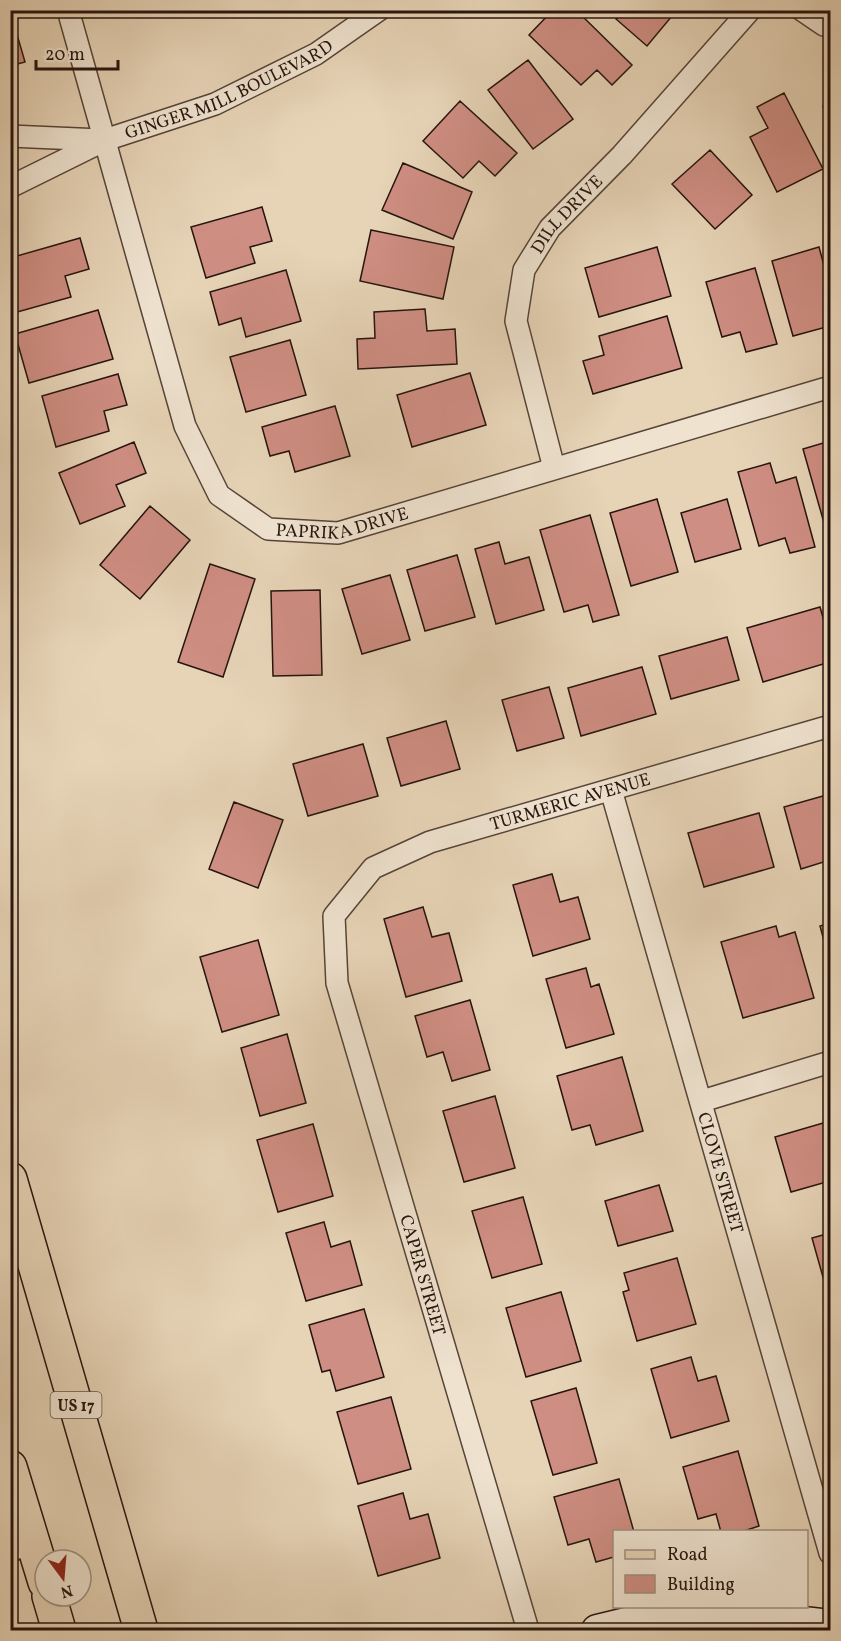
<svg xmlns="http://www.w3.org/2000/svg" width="841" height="1641" viewBox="0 0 841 1641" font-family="Vollkorn,serif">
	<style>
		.building { fill: #cf8e83; stroke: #26140e; stroke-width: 1.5 }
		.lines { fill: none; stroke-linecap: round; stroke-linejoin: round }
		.lane-casing { stroke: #564438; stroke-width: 14 }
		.street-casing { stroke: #564438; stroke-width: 24 }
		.secondary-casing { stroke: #26140e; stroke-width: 33 }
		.primary-casing { stroke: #26140e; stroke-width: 36 }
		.lane { stroke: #efe3d0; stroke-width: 10 }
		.street { stroke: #efe3d0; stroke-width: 21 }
		.secondary { stroke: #efe3d0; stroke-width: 30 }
		.primary { stroke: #e7d4b7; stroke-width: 33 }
		.labels { text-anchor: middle; stroke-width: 4.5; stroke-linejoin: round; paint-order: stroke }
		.shield { fill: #efe3d0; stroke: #625248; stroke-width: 1.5 }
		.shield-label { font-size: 16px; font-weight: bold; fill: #26140e }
		.street-label { font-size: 18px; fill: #26140e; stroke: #efe3d0 }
	</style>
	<rect width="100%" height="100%" fill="#e7d4b7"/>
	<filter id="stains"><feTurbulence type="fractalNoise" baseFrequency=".00333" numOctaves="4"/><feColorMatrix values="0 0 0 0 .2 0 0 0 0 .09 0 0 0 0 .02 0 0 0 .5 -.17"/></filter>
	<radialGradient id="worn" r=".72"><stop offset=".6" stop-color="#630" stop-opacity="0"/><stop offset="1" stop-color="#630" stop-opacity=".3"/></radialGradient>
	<path class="building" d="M553 10H576L632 65 612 85 597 70 581 85 529 35Z
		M624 10H677L647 46 616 19Z
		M16 31 25 62 10 66V33Z
		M528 60 573 119 533 149 488 90Z
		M784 93 823 169 777 192 750 137 768 128 757 107Z
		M460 101 517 153 495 176 479 161 463 178 423 141Z
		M830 103V131L823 106Z
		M710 150 752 195 715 229 672 184Z
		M403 163 472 192 453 239 382 210Z
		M262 207 272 241 250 247 255 263 206 278 191 227Z
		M371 230 454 247 443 299 360 281Z
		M80 238 89 269 65 276 71 297 10 314V258Z
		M657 247 671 296 599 317 585 268Z
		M819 247 830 288V326L793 336 772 261Z
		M755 268 777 344 746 352 740 332 722 337 706 282Z
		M286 270 301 321 246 337 241 318 219 325 210 292Z
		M425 309 427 331 455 329 457 364 358 369 357 339 375 338 374 312Z
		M98 310 113 359 29 383 15 334Z
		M667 316 682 368 593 394 583 361 604 355 599 336Z
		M290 340 306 395 246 412 230 357Z
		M470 373 486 425 412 447 397 395Z
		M118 374 127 405 104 411 109 431 56 447 42 396Z
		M335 406 350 456 295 472 289 451 270 456 262 427Z
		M830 441V544L803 449Z
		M134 442 146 473 116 485 125 506 80 524 59 473Z
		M770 463 776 483 796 477 815 547 790 553 785 538 759 546 738 472Z
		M657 499 678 572 631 586 610 513Z
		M727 499 741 549 695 562 681 513Z
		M150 506 190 540 140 599 100 565Z
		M590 515 619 615 593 622 588 605 564 612 540 530Z
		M499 542 505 564 529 557 544 610 496 624 475 549Z
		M457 555 475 617 425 631 407 570Z
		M210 564 255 579 223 677 178 662Z
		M390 575 410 640 362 654 342 589Z
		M320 590 322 675 273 676 271 591Z
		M820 607 830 642V662L763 682 747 628Z
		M727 637 739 680 671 699 659 656Z
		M642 667 656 714 581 736 568 688Z
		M549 687 564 738 517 751 502 700Z
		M446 721 460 769 401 786 387 738Z
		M363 744 378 796 308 816 293 764Z
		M830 794V860L801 869 784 807Z
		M234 802 283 820 258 888 209 869Z
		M759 813 774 867 704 887 688 833Z
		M552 874 560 902 578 897 590 939 533 956 513 885Z
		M423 907 432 937 449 933 462 981 406 997 384 919Z
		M830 923V963L820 926Z
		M776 926 779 937 795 932 814 998 743 1018 721 942Z
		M258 940 279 1015 222 1032 200 957Z
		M586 968 591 987 599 984 614 1034 566 1048 546 979Z
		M470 1000 490 1070 452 1081 443 1052 427 1057 415 1016Z
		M287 1034 306 1103 260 1116 241 1048Z
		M622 1057 643 1131 596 1145 590 1125 572 1130 557 1076Z
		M495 1096 515 1168 464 1182 443 1111Z
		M830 1121V1181L791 1192 775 1137Z
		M313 1124 333 1196 278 1212 257 1140Z
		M659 1185 673 1231 618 1246 605 1201Z
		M523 1197 542 1264 492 1278 472 1211Z
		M324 1222 331 1247 350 1241 362 1285 306 1301 286 1233Z
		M830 1233V1302L812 1238Z
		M677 1258 696 1324 637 1341 623 1292 629 1290 624 1273Z
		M561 1292 581 1361 526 1377 506 1308Z
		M364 1309 384 1377 336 1391 330 1370 322 1372 309 1325Z
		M691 1357 698 1381 716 1376 729 1421 671 1438 651 1369Z
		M576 1388 597 1463 553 1475 531 1401Z
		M391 1397 411 1469 358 1484 337 1412Z
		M738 1451 759 1526 741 1532H721L716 1514 698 1519 683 1467Z
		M619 1479 634 1532H614V1557L596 1562 589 1539 568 1545 554 1497Z
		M403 1493 410 1519 428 1514 440 1558 378 1576 358 1506Z"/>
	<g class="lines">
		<g class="lane-casing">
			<path id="lane" d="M10 1556 31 1550"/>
		</g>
		<g class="street-casing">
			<g id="street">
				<path id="s1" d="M68 10 185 426 219 495 268 529 338 533 830 387"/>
				<path d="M802 10 824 25"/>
				<path d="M10 136 101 140"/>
				<path id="s2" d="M10 187 105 140 215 104 316 54 379 10"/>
				<path id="s3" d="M554 468 516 321 524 270 550 228 622 155 750 10"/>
				<path id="s4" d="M611 790 830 1553"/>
				<path d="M702 1101 830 1062"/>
				<path id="s5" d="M528 1630 337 983 334 916 373 868 430 842 830 726"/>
			</g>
		</g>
		<g class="secondary-casing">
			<path id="secondary" d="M597 1630 655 1616 722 1613 830 1625"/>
		</g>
		<g class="primary-casing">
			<path id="primary" d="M10 1179 141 1630
				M10 1467 45 1582
				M49 1596 59 1630"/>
		</g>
		<use href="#lane" class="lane"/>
		<use href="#street" class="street"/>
		<use href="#secondary" class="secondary"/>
		<use href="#primary" class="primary"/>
	</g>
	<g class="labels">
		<rect class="shield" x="50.5" y="1392" width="51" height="26" rx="4.5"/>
		<g class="shield-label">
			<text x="76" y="1411">US 17</text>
		</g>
		<g class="street-label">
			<text dy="6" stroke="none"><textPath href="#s2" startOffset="240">GINGER MILL BOULEVARD</textPath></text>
			<text dy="6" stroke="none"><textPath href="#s3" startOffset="274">DILL DRIVE</textPath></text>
			<text dy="6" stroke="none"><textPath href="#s1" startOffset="644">PAPRIKA DRIVE</textPath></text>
			<text dy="6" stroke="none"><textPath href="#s5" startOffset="1012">TURMERIC AVENUE</textPath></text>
			<text dy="6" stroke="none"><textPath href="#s4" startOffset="398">CLOVE STREET</textPath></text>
			<text transform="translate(423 1275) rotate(74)" y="6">CAPER STREET</text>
		</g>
	</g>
	<rect width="841" height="1641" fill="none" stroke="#e7d4b7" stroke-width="36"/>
	<rect x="12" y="12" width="817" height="1617" fill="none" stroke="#26140e" stroke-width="3"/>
	<rect x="18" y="18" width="805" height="1605" fill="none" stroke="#26140e" stroke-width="1.5"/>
	<rect x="613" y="1530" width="195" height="78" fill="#efe3d0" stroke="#9f9082" stroke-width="1.5"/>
	<rect x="625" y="1550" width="30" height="9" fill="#e7d4b7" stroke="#9f9082" stroke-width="1.5"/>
	<text x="667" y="1560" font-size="18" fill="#26140e">Road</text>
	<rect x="625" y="1575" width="30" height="18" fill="#cf8e83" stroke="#9f9082" stroke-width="1.5"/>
	<text x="667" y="1590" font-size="18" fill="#26140e">Building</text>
	<g transform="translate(63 1578) rotate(164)"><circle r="28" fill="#efe3d0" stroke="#9f9082" stroke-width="1.5"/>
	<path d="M0-4.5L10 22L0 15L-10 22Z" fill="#8f2418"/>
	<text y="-9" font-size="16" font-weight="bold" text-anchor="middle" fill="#26140e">N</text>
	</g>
	<path d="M36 60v9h82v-9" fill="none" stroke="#26140e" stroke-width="3"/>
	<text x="45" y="60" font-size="18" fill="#26140e" stroke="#efe3d0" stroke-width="4.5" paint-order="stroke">20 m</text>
	<rect width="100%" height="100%" filter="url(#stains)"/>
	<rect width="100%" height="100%" fill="url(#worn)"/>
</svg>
